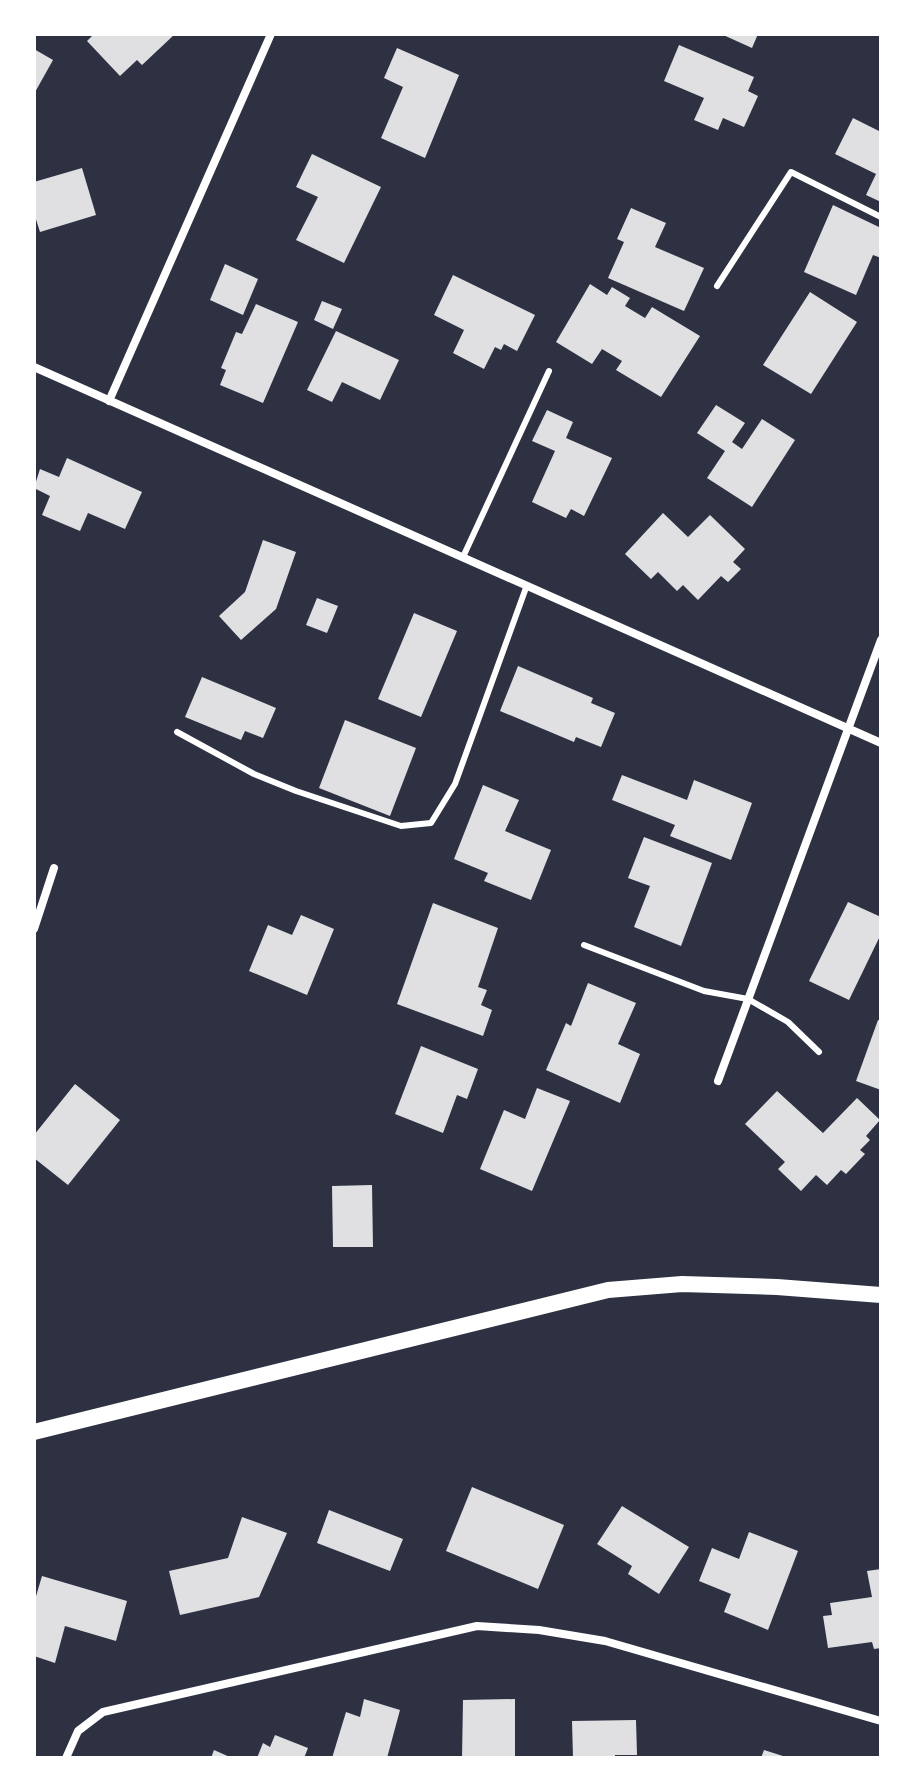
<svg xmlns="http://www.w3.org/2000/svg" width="915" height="1792" viewBox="0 0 915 1792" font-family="Cabin,sans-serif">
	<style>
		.building { fill: #e0e0e3 }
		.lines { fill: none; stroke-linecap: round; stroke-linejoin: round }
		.service { stroke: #fff; stroke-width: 6 }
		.minor { stroke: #fff; stroke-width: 8 }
		.secondary { stroke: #fff; stroke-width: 16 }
	</style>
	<rect width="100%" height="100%" fill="#2d3142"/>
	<path class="building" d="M94 34H175L142 65 137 60 120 76 87 41Z
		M721 34H758L752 48Z
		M679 45 754 77 748 91 758 96 744 127 723 118 718 130 694 120 704 98 664 81Z
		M397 48 459 75 425 158 381 138 403 87 384 78Z
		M34 49 53 60 34 94Z
		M853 118 881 132V202L866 195 876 174 835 154Z
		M312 154 381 187 344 263 296 240 318 197 296 187Z
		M82 168 96 215 40 232 34 213V182Z
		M833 205 881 228V258L873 255 856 295 804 272Z
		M631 208 666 223 655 247 704 268 684 311 608 278 624 242 617 239Z
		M225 264 258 279 243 315 210 300Z
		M453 275 535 315 517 351 504 344 501 350 495 347 484 369 453 353 464 330 434 315Z
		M590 284 607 295 612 287 630 298 625 306 645 318 652 307 700 336 661 397 616 370 622 361 602 349 592 364 556 342Z
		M810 292 857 322 811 394 763 365Z
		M322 301 342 309 333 329 314 320Z
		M256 304 298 322 263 403 220 385 226 370 221 368 236 332 242 334Z
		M336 331 399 360 380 400 342 382 332 402 307 390Z
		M716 405 745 423 732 442 742 449 762 419 795 440 752 507 707 478 725 451 697 433Z
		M547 410 573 422 566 438 612 458 584 516 571 509 566 518 532 502 555 451 532 441Z
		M67 458 142 492 125 529 88 513 80 531 42 515 50 496 34 488 40 469 59 477Z
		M663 513 688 537 710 515 745 549 733 562 741 569 728 582 721 576 698 600 683 585 677 591 658 572 651 579 625 554Z
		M263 540 296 552 276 609 241 640 219 616 245 592Z
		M317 598 338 606 327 633 306 625Z
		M414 613 457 631 421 717 378 699Z
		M518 666 593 698 591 703 615 713 601 747 576 737 574 742 500 711Z
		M202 677 276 708 263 738 245 731 241 740 185 717Z
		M345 720 416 748 390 816 319 788Z
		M622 775 687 800 694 780 752 803 731 860 670 836 675 825 612 800Z
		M483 785 519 800 505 831 551 850 531 900 484 881 488 873 454 859Z
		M644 837 712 863 681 946 634 927 650 886 628 878Z
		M848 902 881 917V934L849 1000 809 981Z
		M433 903 498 928 478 987 487 990 481 1005 492 1010 483 1036 397 1004Z
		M301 915 334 929 307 995 249 971 268 925 292 935Z
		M588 983 636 1003 618 1044 640 1054 620 1103 546 1070 566 1023 571 1026Z
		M878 1020 881 1021V1090L856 1081Z
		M421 1046 478 1069 467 1099 457 1095 443 1133 395 1114Z
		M75 1084 120 1120 68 1185 34 1158V1135Z
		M537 1088 570 1101 532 1191 480 1169 504 1110 525 1119Z
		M777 1091 823 1133 857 1098 880 1120 866 1136 870 1140 860 1150 865 1154 846 1174 841 1170 827 1185 816 1175 801 1191 778 1169 785 1162 745 1124Z
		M372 1185 373 1247H333L332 1186Z
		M472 1487 564 1525 538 1589 446 1551Z
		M622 1506 689 1547 659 1594 628 1574 632 1566 597 1544Z
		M329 1510 403 1539 390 1571 317 1543Z
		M242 1517 287 1533 259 1597 180 1615 169 1571 228 1558Z
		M749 1532 798 1551 768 1630 724 1612 731 1594 699 1581 712 1548 739 1559Z
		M881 1569V1648L874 1649 872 1642 828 1648 823 1616 832 1615 830 1603 872 1597 867 1571Z
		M42 1576 127 1601 116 1641 65 1626 55 1663 34 1656V1603Z
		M364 1699 400 1710 387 1758H332L346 1712 360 1717Z
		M515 1699V1758H462L463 1700Z
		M636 1720 637 1755H615V1758H573L572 1721Z
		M275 1735 308 1748 304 1758H257L263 1743 270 1747Z
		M214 1750 232 1758H211Z
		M764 1750 786 1757V1758H761Z"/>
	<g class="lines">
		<path class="service" d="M717 286 791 172 881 217
			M463 557 549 371
			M177 732 254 774 296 791 401 826 431 823 455 784 527 585
			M584 945 704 991 748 999 788 1022 819 1052"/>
		<path class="minor" d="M34 367 881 743
			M109 401 271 34
			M34 929 54 868
			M718 1081 881 640
			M66 1758 78 1731 103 1712 477 1626 539 1630 605 1641 881 1721"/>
		<path class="secondary" d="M34 1432 608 1290 682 1284 777 1287 881 1295"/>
	</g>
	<rect width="915" height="1792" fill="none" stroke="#ffffff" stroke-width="72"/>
</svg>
